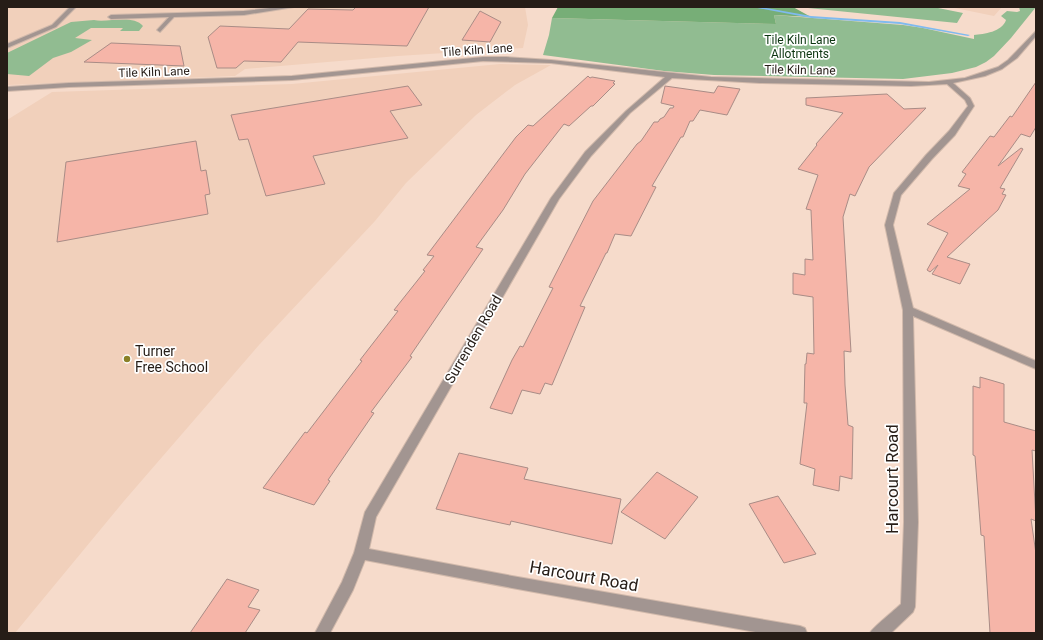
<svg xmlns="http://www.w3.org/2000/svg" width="1043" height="640" viewBox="0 0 1043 640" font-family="Roboto,sans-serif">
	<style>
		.built { fill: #f1d0bb }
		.green { fill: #91bc91 }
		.forest { fill: #77ae77 }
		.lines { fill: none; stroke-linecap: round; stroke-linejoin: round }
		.stream { fill: #7fbaef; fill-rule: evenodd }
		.building { fill: #f6b5a8; stroke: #a98c86 }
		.minor-casing { stroke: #d1b9ab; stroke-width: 2 }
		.minor { fill: #a29591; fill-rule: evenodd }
		.poi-dot { fill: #8a8128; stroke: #fff; stroke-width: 1.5 }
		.labels { text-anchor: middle; stroke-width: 3.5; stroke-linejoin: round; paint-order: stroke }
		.far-park-label { font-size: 12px; fill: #0c3510; stroke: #fff }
		.far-street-label { font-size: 12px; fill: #261d17; stroke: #fff }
		.street-label { font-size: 14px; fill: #261d17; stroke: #fff }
		.poi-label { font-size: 14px; fill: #261d17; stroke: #fff; text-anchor: start }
		.near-street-label { font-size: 17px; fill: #261d17; stroke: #fff }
	</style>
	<rect width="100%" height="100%" fill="#f6dbcb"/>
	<path class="built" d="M7 7H525L528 25 523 48 398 56 245 69 235 76 7 85Z
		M950 7H1002L994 16Z
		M500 64 551 65 515 85 476 115 406 183 375 221 259 345 124 501 15 633H7V120L52 92 292 84Z"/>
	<path class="green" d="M798 7H933L963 13 957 23Z
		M1019 7H1036L1011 38 994 56 986 62 976 67 952 73 903 79 714 75 664 71 543 55 549 35 552 18 776 24 774 15 903 25 923 28 974 39V35C984 34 1002 32 1006 20L1001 16 1007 11 1017 12 1020 11Z
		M94 20C107 23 133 14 143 26L139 31H120L123 28H91L75 38 92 40 71 52 53 58 29 76 7 74V53L71 22Z"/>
	<path class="forest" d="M558 7H793L811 17 774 15 776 24 552 18Z"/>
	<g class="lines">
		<path class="stream" d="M752 7H761L811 16 900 22 970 35 968 36 900 24 811 18Z"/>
	</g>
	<path class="building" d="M356 7H429L407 46 298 42 281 62 244 61 236 68H217L208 37 220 26 289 29 308 9 353 10Z
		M480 11 501 22 490 42 462 40Z
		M111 43 180 46 184 66 84 62Z
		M588 76 590 78 592 77 615 81 613 83 615 84 593 106H591L569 126 564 124 525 174 503 210 476 247 483 249 410 356 412 357 371 412 374 413 328 480 330 481 314 505 263 488 305 432 307 433 362 361 360 360 398 311 394 310 425 271 423 270 434 256 427 255 516 137 528 125 533 126Z
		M1036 82V127L1030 137 1021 134 998 166 1021 148 1023 149 1000 188 1005 189 1002 194 1006 195 998 210 947 257 970 264 960 284 932 274 938 265 930 272 927 270 948 233 927 224 970 189 958 186 966 174 962 172 990 136 994 137 1010 116 1012 117Z
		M408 86 422 105 390 111 408 138 313 156 325 184 266 196 248 139 239 140 231 115Z
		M665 86 714 93 718 86 740 89 727 115 700 110 693 121H690L683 137H681L652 186 656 187 631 236 615 234 607 253H606L580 306 585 307 552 385 545 383 540 394 522 390 512 414 490 408 512 360 520 346 523 347 553 288 549 287 593 201 637 144 641 141 654 122H658L660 119 664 117 670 108H673L674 106 661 103Z
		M887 94 904 109 926 108 869 167 855 196 850 194 843 217 851 352 844 351 845 385 848 425 853 427 852 479 840 476 839 491 813 485 815 469 800 464 807 403H804L805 364H806L807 353 814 354 813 297 793 294V273L805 275V259L813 260 811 210 806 209 818 175 798 169 817 145 816 144 843 113 806 105V98Z
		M196 141 201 171 206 170 210 194 205 195 208 214 57 242 66 162Z
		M980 377 1004 384V422L1036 431V451L1032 450 1036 521 1031 519 1036 554V633H990L984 536 981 535 975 456 973 455V386L980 388Z
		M459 453 528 468 524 479 621 499 612 544 511 521 510 525 436 509Z
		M657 472 698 497 665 539 621 512Z
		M778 496 816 554 784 563 749 504Z
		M227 579 259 590 248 607 260 610 245 633H190Z"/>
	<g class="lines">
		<g class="minor-casing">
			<path id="minor" d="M70 7H76L56 27 7 48V44L52 25Z
				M279 7H294L244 15 174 17 160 32 157 30 169 17 111 19 108 17 111 15 244 11Z
				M1036 31V36L1017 58 1002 69 985 76 953 83 970 98 974 106 955 135 932 159 901 195 893 225 913 308 1036 361V369L913 316 918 522 915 607 913 612 891 633H870C872 628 895 610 901 604L904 522 903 310 885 225 894 193 926 155 949 131 968 106 965 100 947 84 911 86 760 83 672 78 630 113 591 156 559 199 376 517 369 549 512 576 800 626 805 628 807 633H761L512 588 365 560 353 590 330 633H315L342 582 354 553 365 512 551 198 585 152 626 111 665 77 551 63 483 61 292 80 69 87 7 91V87L69 83 292 76 483 57H506L551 60 711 77 929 82 965 78 998 67 1008 60Z"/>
		</g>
		<use href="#minor" class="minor"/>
	</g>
	<circle class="poi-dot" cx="127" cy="359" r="4"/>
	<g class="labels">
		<g class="far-park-label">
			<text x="800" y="44">Tile Kiln Lane<tspan x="800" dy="14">Allotments</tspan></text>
		</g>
		<g class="far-street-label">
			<text transform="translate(477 50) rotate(-4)" y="4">Tile Kiln Lane</text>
			<text transform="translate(800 70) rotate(1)" y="4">Tile Kiln Lane</text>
			<text transform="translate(154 72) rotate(-2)" y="4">Tile Kiln Lane</text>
		</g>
		<g class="street-label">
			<text transform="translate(473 339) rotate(-60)" y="5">Surrenden Road</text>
		</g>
		<g class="poi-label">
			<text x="135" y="356">Turner<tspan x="135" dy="16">Free School</tspan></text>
		</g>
		<g class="near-street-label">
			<text transform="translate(892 479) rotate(-90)" y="6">Harcourt Road</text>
			<text transform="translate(584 576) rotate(10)" y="6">Harcourt Road</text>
		</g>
	</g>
	<rect width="1043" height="640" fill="none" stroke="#261d17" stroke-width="16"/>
</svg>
